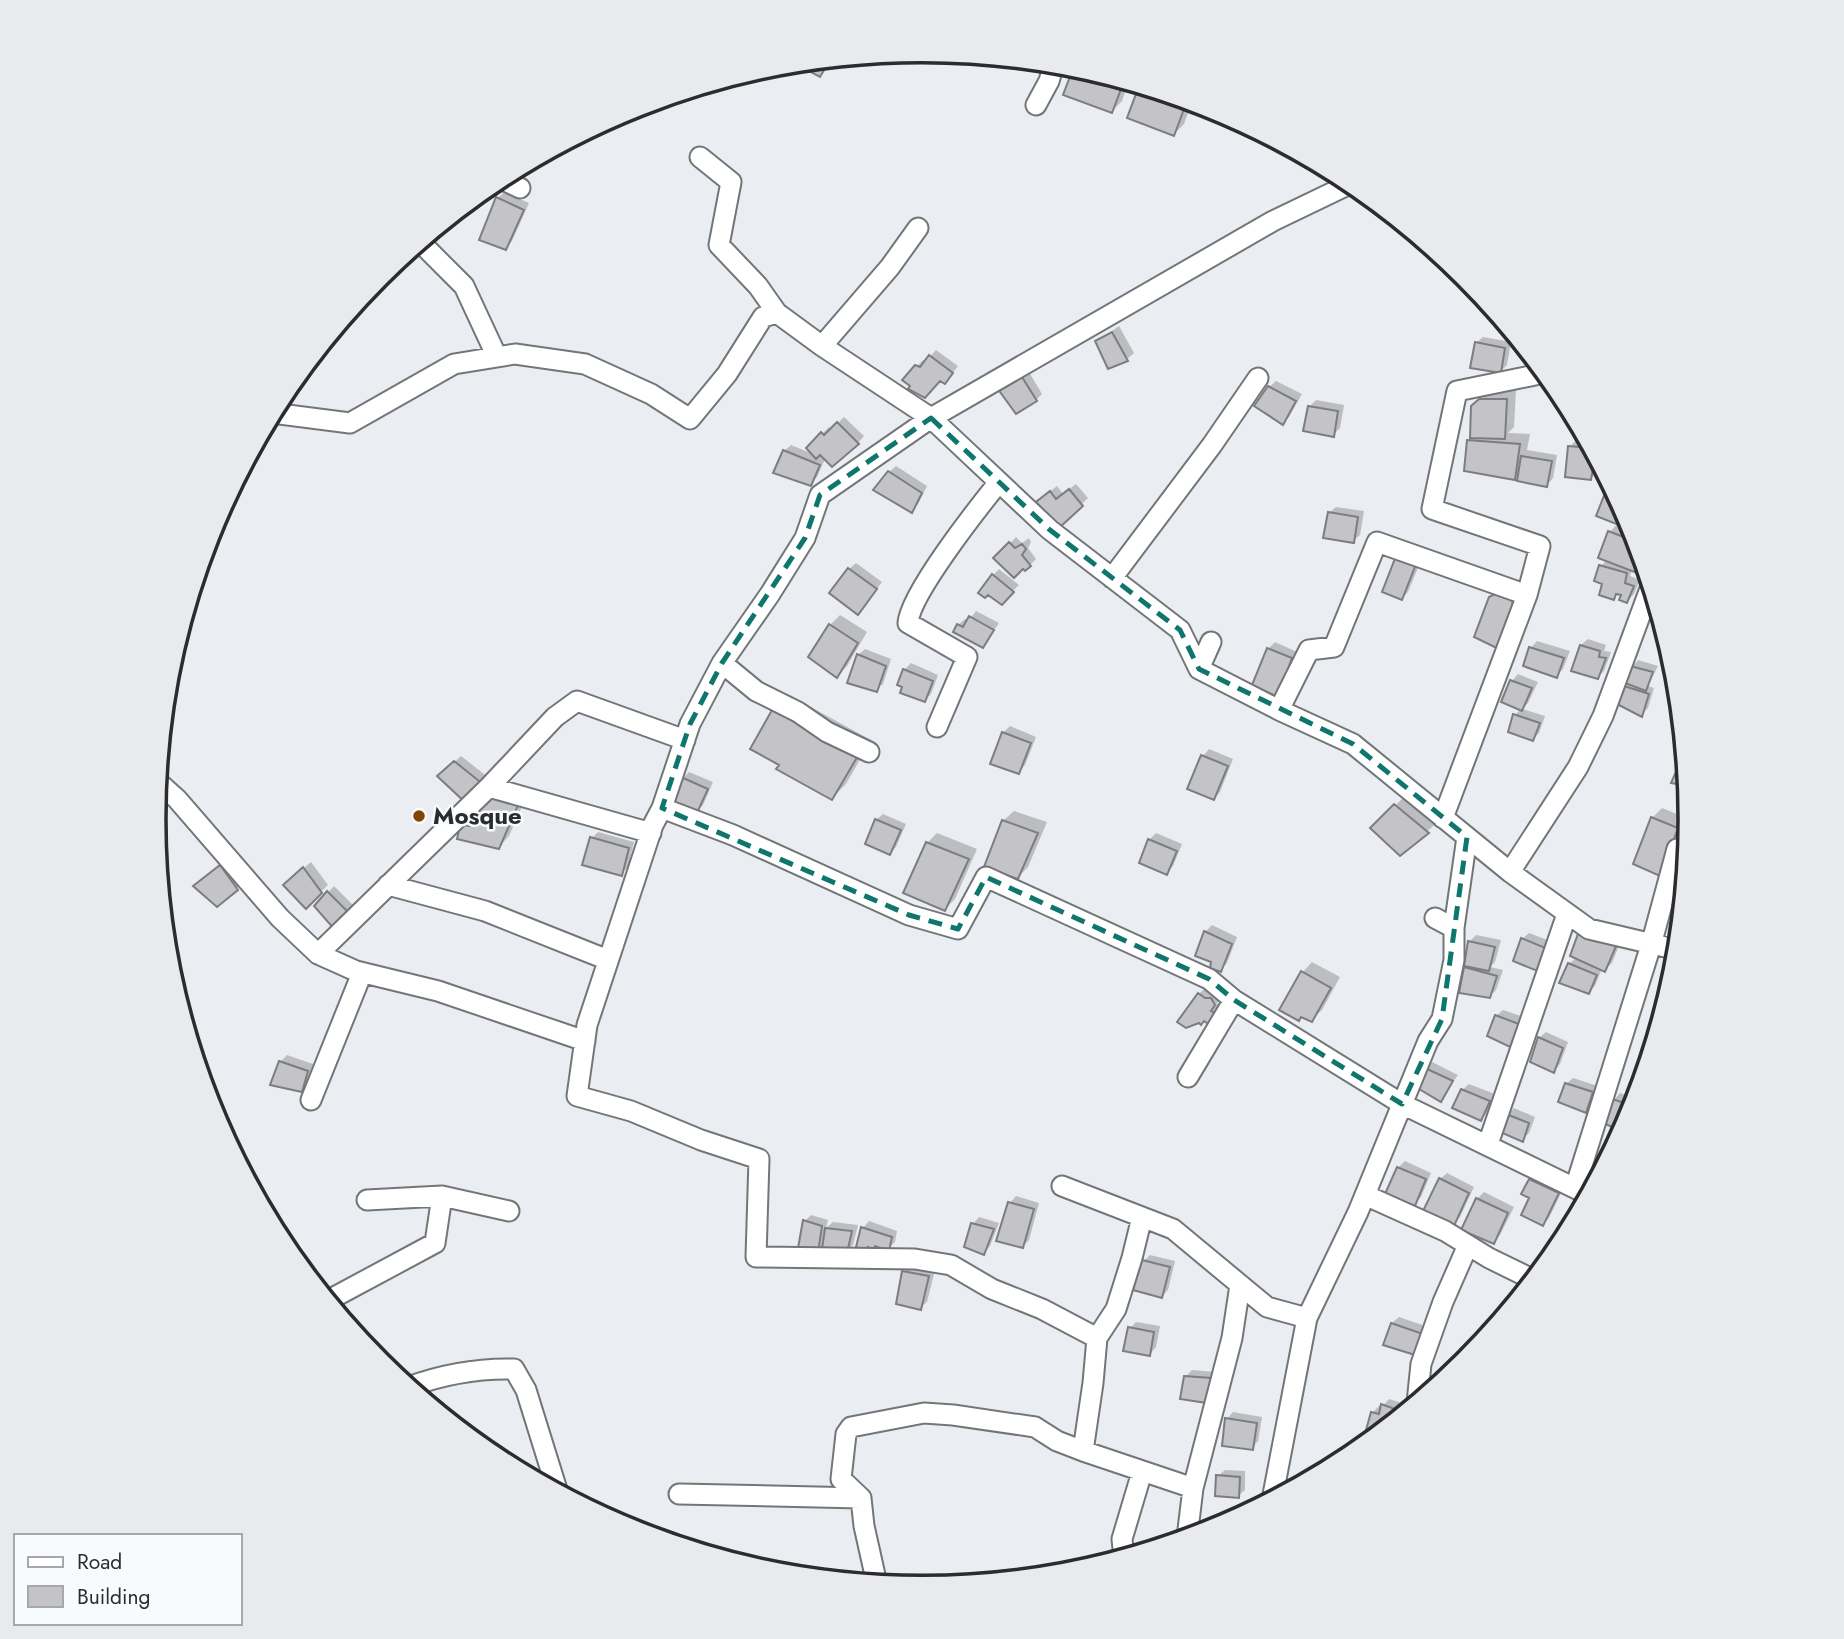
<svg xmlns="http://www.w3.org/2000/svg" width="1844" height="1639" viewBox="0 0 1844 1639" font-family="Jost,sans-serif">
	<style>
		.shadow { fill: #0003 }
		.building { fill: #c4c4c8; stroke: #7d7d81; stroke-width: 2 }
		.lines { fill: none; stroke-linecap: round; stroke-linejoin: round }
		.minor-casing { stroke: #737679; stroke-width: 23 }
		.minor { stroke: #fff; stroke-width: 19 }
		.marked { fill: none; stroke: #0f766e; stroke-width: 5; stroke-dasharray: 14 9; stroke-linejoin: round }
		.poi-dot { fill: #824303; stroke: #f8fbfe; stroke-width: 2.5 }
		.labels { text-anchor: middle; stroke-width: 5; stroke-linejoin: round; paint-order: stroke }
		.poi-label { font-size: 24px; font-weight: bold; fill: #2b2c2e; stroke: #f8fbfe; text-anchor: start }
		.rim { fill: none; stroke: #2b2c2e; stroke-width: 3.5 }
	</style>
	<rect width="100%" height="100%" fill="#eaedf1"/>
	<path class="shadow" d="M1075 67 1128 83 1122 101 1112 111Z
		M1141 86 1192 102 1184 124 1174 134 1129 117Z
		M504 192 529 203 512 241 506 248 498 198Z
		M1119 326 1134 353 1127 359 1108 367 1097 342Z
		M1483 337 1511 342 1507 365 1500 372 1476 343Z
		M936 350 958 366 951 375 940 379 917 366 923 360 926 361Z
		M1029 372 1042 394 1036 400 1001 389Z
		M1276 381 1302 394 1289 417 1283 423 1269 387Z
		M1491 390H1516L1514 427 1508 433 1530 434 1527 450 1557 455 1553 478 1547 485 1520 472 1514 478 1468 441 1471 438 1472 407Z
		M1316 400 1344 405 1340 428 1333 435 1309 407Z
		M844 417 864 436 858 443 820 452 817 456 825 459 817 477 810 484 784 451 791 445 813 454 808 448 829 427 831 430Z
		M1576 440 1587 441 1599 462 1597 472 1591 478 1570 447Z
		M896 466 927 486 918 504 911 510 889 472Z
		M1076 484 1088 498 1059 526 1044 496 1057 486 1063 494Z
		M1611 485 1632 526 1644 563 1636 571 1632 570 1630 576 1640 580 1634 594 1627 601 1624 594 1619 592 1613 598 1605 583 1601 566 1607 560 1600 557 1610 532 1618 523 1598 515Z
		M1336 507 1364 511 1360 535 1353 541 1329 513Z
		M1016 537 1022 543 1029 538 1031 542 1028 548 1036 559 1026 569 996 558Z
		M1422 558 1408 592 1402 598 1385 591Z
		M856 563 882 582 864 607 849 569Z
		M999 569 1019 585 1001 603 993 575Z
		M976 611 999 623 983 646 958 625 965 619 969 620Z
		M840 615 867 632 847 666 837 676 830 625Z
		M1588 639 1606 645 1604 651 1611 652 1604 671 1598 677 1581 645Z
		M1537 641 1570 651 1563 669 1556 676 1531 648Z
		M1275 642 1297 652 1284 688 1268 649Z
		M865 649 891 659 883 684 876 690 858 655Z
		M1638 660 1658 666 1648 686 1654 688 1648 708 1642 714 1615 701 1632 667Z
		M911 663 938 675 931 694 925 700 904 686V670Z
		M1518 674 1538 682 1528 703 1522 709 1545 716 1539 733 1533 739 1515 715 1521 709 1512 681Z
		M789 695 871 740 846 784 832 798 752 748 775 709Z
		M1010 726 1036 737 1025 765 1019 772 1003 733Z
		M1209 749 1233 759 1220 792 1214 798 1189 788 1203 756Z
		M461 756 489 778 473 796 440 776Z
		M689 772 713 782 703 805 697 811 683 778Z
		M527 795 509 836 499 847 462 825 472 815 477 816 481 808 492 797Z
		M1406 795 1438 822 1400 854 1372 828Z
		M1662 808 1687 818 1670 863 1652 818Z
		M1014 811 1047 822 1028 867 1018 877 1003 821Z
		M883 814 906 824 896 847 890 853 876 820Z
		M598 832 634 842 628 867 621 874 592 838Z
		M937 833 977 849 955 899 945 909 927 843Z
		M1156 833 1182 844 1173 866 1166 873 1141 862 1149 840Z
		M227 860 243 883 236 889 202 880Z
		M311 862 328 885 306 906 292 878Z
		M334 886 355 907 342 922 316 906Z
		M1212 925 1237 937 1227 963 1220 970 1213 961 1197 955 1205 932Z
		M1529 933 1553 942 1540 970 1522 939Z
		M1476 935 1501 940 1495 962 1490 967 1503 970 1496 990 1490 996 1466 968 1469 965V942Z
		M1622 938 1612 963 1605 969 1602 968 1595 986 1589 992 1569 964 1577 957Z
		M1312 962 1340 977 1322 1010 1311 1020 1302 973Z
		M1205 988 1220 997 1217 1004 1221 1007 1210 1023 1199 994Z
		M1503 1010 1524 1017 1516 1038 1510 1045 1496 1016Z
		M1546 1032 1568 1042 1560 1064 1554 1071 1539 1038Z
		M287 1055 313 1064 307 1084 301 1090 280 1062Z
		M1432 1062 1458 1075 1440 1100 1426 1069Z
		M1573 1078 1598 1086 1592 1104 1586 1111 1566 1084Z
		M1469 1084 1495 1094 1487 1113 1481 1119 1462 1090Z
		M1620 1093 1637 1099 1623 1130 1614 1100Z
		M1514 1108 1535 1117 1529 1133 1522 1140 1507 1115Z
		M1605 1153 1610 1155 1594 1186 1599 1160Z
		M1405 1161 1431 1173 1421 1197 1415 1203 1398 1168Z
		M1447 1173 1474 1187 1460 1217 1453 1224 1440 1179Z
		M1537 1173 1564 1187 1549 1218 1543 1224 1531 1197 1530 1180Z
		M1484 1192 1514 1207 1500 1235 1493 1242 1464 1229 1477 1199Z
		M1016 1196 1039 1203 1029 1240 1022 1247 1010 1203Z
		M811 1215 828 1220 826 1228 833 1222 858 1225 853 1245 846 1251 825 1244 817 1251 805 1221Z
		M979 1217 999 1223 990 1246 984 1253 973 1224Z
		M869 1221 897 1231 895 1242 888 1249 877 1245 866 1249 863 1228Z
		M1562 1237 1565 1239 1561 1247 1544 1267 1555 1243Z
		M1150 1255 1175 1261 1168 1290 1162 1296 1144 1261Z
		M910 1265 935 1270 927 1302 920 1308 904 1272Z
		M1399 1317 1428 1327 1421 1346 1392 1323Z
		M1136 1322 1160 1326 1156 1347 1150 1354 1130 1328Z
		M1192 1370 1216 1372 1206 1401 1186 1376Z
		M1389 1399 1408 1405 1407 1411 1371 1441 1366 1440 1372 1413 1379 1406 1382 1407Z
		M1233 1412 1262 1417 1258 1441 1252 1448 1227 1419Z
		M1225 1470 1245 1471V1490L1238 1496 1218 1476Z"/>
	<path class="building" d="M830 60 820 77 796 64V63Z
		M1074 66 1124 81 1112 113 1063 95Z
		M1139 86 1187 101 1174 136 1127 118Z
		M496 197 524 210 506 250 479 240Z
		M1112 332 1128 361 1108 369 1095 341Z
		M1475 342 1505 348 1501 373 1470 368Z
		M929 355 953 373 945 384 940 381 925 398 908 389 910 386 902 380 915 365 920 367Z
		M1022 377 1037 401 1016 414 998 389Z
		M1268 386 1296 401 1283 425 1254 406Z
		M1479 399H1507L1505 439 1470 438 1471 406Z
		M1308 406 1338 411 1334 437 1303 431Z
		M837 422 859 444 832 467 820 455 816 459 806 448 821 432 824 435Z
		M1467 440 1520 444 1515 480 1464 471Z
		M1568 446 1591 448 1595 456 1591 480 1565 477Z
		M783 450 820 465 811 486 773 473Z
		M1521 456 1552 461 1547 487 1517 481Z
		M888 471 922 493 912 513 873 490Z
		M1609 483 1632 526 1634 531 1596 516Z
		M1069 489 1083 506 1059 528 1036 502 1050 491 1056 499Z
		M1328 512 1358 517 1354 543 1323 538Z
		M1608 531 1637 542 1642 559 1637 573 1598 558Z
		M1009 542 1015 548 1022 544 1026 549 1022 555 1031 566 1025 571 1023 569 1014 578 993 558Z
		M1396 556 1416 564 1402 600 1382 592Z
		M1599 565 1627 573 1625 583 1634 586 1627 603 1619 600 1621 595 1616 594 1614 600 1599 595 1602 584 1594 581Z
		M848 568 877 589 858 615 829 593Z
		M992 574 1014 592 1002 605 988 595 985 598 978 593Z
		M1501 591 1510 597 1515 608 1503 651 1474 637 1489 597Z
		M969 616 994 630 983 648 953 632 957 624 963 627Z
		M829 624 858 643 837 678 808 657Z
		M1580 645 1600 651 1599 657 1606 658 1598 679 1571 671Z
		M1529 647 1564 658 1557 678 1523 666Z
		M1267 648 1292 658 1278 697 1252 685Z
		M857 654 886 666 877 692 847 683Z
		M1630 666 1653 672 1646 691 1625 683Z
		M903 669 933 681 925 702 900 693 902 687 897 685Z
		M1510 680 1532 688 1522 711 1501 702Z
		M1618 684 1649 694 1642 717 1613 702Z
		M772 710 859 754 832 800 776 769 779 765 750 749Z
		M1513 714 1540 723 1533 741 1508 732Z
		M1002 732 1031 743 1019 774 990 764Z
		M1201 755 1228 766 1214 800 1187 789Z
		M454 761 484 785 467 804 437 776Z
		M1679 765 1686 767 1687 786 1671 783Z
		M681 777 708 789 697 813 670 803Z
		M490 798 518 805 499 849 457 839 460 825 470 826 473 818 476 819 480 807Z
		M1394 804 1429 833 1400 856 1370 828Z
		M1651 817 1678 828 1660 876 1633 864Z
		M875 819 901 830 890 855 865 844Z
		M1002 820 1038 833 1018 879 984 867Z
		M590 837 629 848 622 876 582 865Z
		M1148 839 1177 851 1167 875 1139 863Z
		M926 842 969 859 945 911 903 893Z
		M220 865 238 890 217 907 193 886Z
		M303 867 322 893 306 909 283 885Z
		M327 891 350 914 335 930 314 906Z
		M1204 931 1232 944 1221 972 1210 968 1211 962 1195 956Z
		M1579 931 1617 944 1605 972 1570 956Z
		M1521 938 1548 949 1540 972 1513 961Z
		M1468 941 1495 947 1489 971 1464 966Z
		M1568 963 1597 975 1589 994 1559 983Z
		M1464 967 1497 976 1490 998 1459 993Z
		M1301 971 1331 988 1312 1022 1301 1017 1299 1021 1279 1010Z
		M1198 993 1205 998H1211L1215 1005 1211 1011 1216 1014 1210 1025 1204 1021 1201 1025 1199 1023 1186 1028 1177 1022Z
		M1495 1015 1519 1024 1510 1047 1487 1036Z
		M1538 1037 1563 1048 1554 1073 1530 1062Z
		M279 1061 308 1071 302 1092 270 1085Z
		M1425 1068 1453 1081 1441 1102 1414 1086Z
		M1565 1083 1593 1092 1586 1113 1558 1102Z
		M1461 1089 1490 1101 1481 1121 1452 1108Z
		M1612 1099 1634 1106 1623 1132 1603 1123Z
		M1506 1114 1529 1123 1523 1142 1500 1132Z
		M1597 1159 1606 1162 1593 1188 1587 1185Z
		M1397 1167 1426 1179 1415 1206 1385 1194Z
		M1439 1178 1469 1193 1454 1226 1423 1211Z
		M1529 1179 1559 1193 1543 1226 1521 1215 1529 1198 1521 1194Z
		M1476 1198 1508 1213 1494 1244 1461 1230Z
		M1008 1202 1034 1209 1023 1248 996 1241Z
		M803 1220 822 1226 818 1253 798 1248Z
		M971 1223 994 1229 984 1255 964 1247Z
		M861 1227 892 1237 889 1251 875 1246 874 1250 868 1247 867 1251 856 1247Z
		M825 1228 852 1231 847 1253 822 1249Z
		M1554 1242 1562 1246 1540 1272Z
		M1142 1260 1170 1267 1162 1298 1133 1290Z
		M902 1271 929 1276 921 1310 896 1304Z
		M1391 1323 1423 1334 1415 1355 1383 1345Z
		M1128 1327 1154 1332 1150 1356 1123 1351Z
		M1184 1376 1211 1378 1207 1403 1180 1399Z
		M1381 1404 1403 1412 1402 1415 1369 1442 1363 1441 1371 1412 1379 1414Z
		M1225 1418 1257 1423 1253 1450 1222 1446Z
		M1216 1475 1240 1477 1239 1498 1215 1496Z"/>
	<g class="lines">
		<g class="minor-casing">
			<path id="minor" d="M1036 105 1049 81 1054 64
				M700 157 731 182 719 245 758 286 777 313
				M499 178 520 188
				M420 242 464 286 497 357
				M822 346 890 267 918 228
				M272 413 350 423 454 364 515 354 585 364 651 394 690 419 727 374 763 317 777 313 822 346 931 418 1050 530 1180 630 1199 669 1279 710 1353 744 1510 872 1589 929 1678 950
				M1112 578 1212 445 1258 378
				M722 663 756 691 798 712 827 732 869 752
				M1199 669 1211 642
				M1279 710 1309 650 1334 647 1377 542 1527 595
				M937 727 967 657 908 623C910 594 978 508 999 482
				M157 781 177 799 280 918 318 954 356 971 438 991 585 1041
				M489 787 651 833
				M662 808 733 835 909 915 958 929 986 877 1209 979 1234 1000 1402 1104 1589 1195
				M1443 818 1527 595 1540 546 1432 509 1457 391 1545 373
				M1510 872 1578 767 1603 716 1651 586
				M388 885 485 911 608 960
				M1435 918 1454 928
				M318 954 489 787 555 717 577 701 685 740
				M1188 1077 1234 1000
				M311 1100 362 973
				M1488 1144 1567 914
				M1062 1186 1142 1217
				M1575 1188 1651 945 1677 849
				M1365 1195 1445 1231 1489 1258 1534 1280
				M367 1200 442 1196 509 1211
				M327 1301 435 1243 442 1196
				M1097 1338 1042 1309 992 1289 951 1265 915 1259 756 1257 759 1159 701 1140 631 1111 577 1096 587 1025 653 825 662 808 690 724 722 663 770 594 805 538 820 495 931 418 1273 221 1352 183
				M408 1387C441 1375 479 1368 514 1369L526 1390 558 1493
				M1417 1403 1421 1364 1443 1302 1468 1245
				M1193 1488 1083 1451 1093 1383 1097 1338 1116 1309 1132 1258 1142 1217 1173 1229 1267 1307 1307 1318
				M679 1494 861 1498
				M1272 1500 1307 1318 1358 1212 1428 1041 1442 1019 1454 960V928L1467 837
				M1187 1538 1193 1488 1232 1338 1240 1285
				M1124 1558 1122 1539 1142 1472
				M877 1584 864 1526 861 1498 841 1479 846 1434 851 1427 924 1413 953 1415 1035 1427 1057 1441 1083 1451"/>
		</g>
		<use href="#minor" class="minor"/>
	</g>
	<path class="marked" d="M931 418 1050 530 1180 630 1199 669 1353 744 1467 837 1442 1019 1402 1104 1234 1000 1209 979 986 877 958 929 909 915 662 808 690 724 722 663 805 538 820 495Z"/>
	<circle class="poi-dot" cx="419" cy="816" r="7"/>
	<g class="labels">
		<g class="poi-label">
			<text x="433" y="824">Mosque</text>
		</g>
	</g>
	<path d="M0 0H1844V1639H0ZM166 819a756 756 0 1 1 1512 0a756 756 0 1 1-1512 0Z" fill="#e8eaed" fill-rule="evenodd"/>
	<path class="rim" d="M166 819a756 756 0 1 1 1512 0a756 756 0 1 1-1512 0Z"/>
	<rect x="14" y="1534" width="228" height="91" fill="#f8fbfe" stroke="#a6a8ab" stroke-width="2"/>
	<rect x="28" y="1557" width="35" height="10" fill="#ffffff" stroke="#a6a8ab" stroke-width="2"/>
	<text x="77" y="1569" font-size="21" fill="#2b2c2e">Road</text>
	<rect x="28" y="1586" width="35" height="21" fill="#c4c4c8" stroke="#a6a8ab" stroke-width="2"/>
	<text x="77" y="1604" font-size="21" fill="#2b2c2e">Building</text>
</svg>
